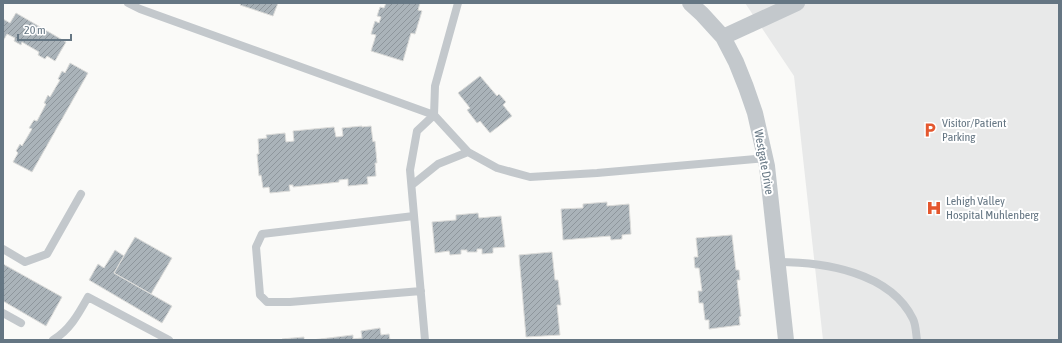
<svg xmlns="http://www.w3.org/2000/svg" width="1062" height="343" viewBox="0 0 1062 343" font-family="'Asap Condensed',sans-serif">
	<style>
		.built { fill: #e8e9e9 }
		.building { fill: url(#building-hatch); stroke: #dcdcda }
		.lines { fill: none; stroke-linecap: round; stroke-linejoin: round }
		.lane { stroke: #c3c8cc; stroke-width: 8 }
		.street { stroke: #c3c8cc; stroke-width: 16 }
		.labels { text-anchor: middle; stroke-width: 4; stroke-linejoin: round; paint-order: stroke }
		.poi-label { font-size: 12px; fill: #657683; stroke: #fff; text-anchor: start }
		.street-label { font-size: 12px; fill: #657683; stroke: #fff }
	</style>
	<defs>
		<pattern id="building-hatch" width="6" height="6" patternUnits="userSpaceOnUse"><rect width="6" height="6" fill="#aab3b9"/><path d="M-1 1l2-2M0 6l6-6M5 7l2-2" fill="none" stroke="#8e969c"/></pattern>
	</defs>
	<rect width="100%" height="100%" fill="#fafaf8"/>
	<path class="built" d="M745 3H1059V340H823L794 76Z"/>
	<path class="building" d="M241 3H278L273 16 240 5Z
		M386 3H420L418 10 422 11 415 34 411 33 403 61 371 51 376 35 371 34 375 21 379 23 381 17 377 16 380 7 384 8Z
		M16 13 66 42 55 61 47 56 45 59 38 55 39 52 22 42 21 45 14 41 15 38 7 34 3 41V19L10 23Z
		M70 63 88 73 32 172 13 162 18 153 16 151 20 144 22 146 32 129 29 128 34 120 37 121 46 104 44 103 48 95 50 97 60 80 58 79 62 71 65 73Z
		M480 76 497 96 499 94 506 102 503 105 512 116 490 133 480 121 477 123 467 110 470 108 458 93Z
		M362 126V127L371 126 373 142 375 141 377 163H375L376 176 367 177 368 184 348 186V179L339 180V182L293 187V185H289L290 191 270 193 269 187 263 188 261 175 259 176 257 154H259L258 139 267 138 266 135 285 133 286 142 294 141 293 131 334 127 336 137 343 136 342 128Z
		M607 202V206L629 204 631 234 622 235V239L611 240 610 236 563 240 561 209 583 208V204Z
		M478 213 479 218 501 216 505 247 493 248V253L482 254V249H477V252H467V250H461V254L450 255 449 251 435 253 432 222 456 220V215Z
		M732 235 736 270H739L740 280H737L741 316 739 317 740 325 709 329V320H705L703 303H699L698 291H702L699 268H695L694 257H698L696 238Z
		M135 237 172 258 151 294 114 273Z
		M115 250 124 256 114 273 172 306 162 323 89 280 98 264 104 268Z
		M552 252 555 280H558L561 305H557L560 335 526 337 519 255Z
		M3 264 62 297 46 326 3 301Z
		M380 328 381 335 389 334 390 340H312L353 335V339L362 338 361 331Z
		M304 337V340H282V339Z"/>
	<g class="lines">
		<path class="lane" d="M128 3 140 9 434 115 417 131 410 170 425 340
			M458 3 435 86 434 115 468 152 497 168 530 177 597 173 766 158
			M412 185 438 164 468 152
			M414 216 262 234 256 247 260 295 267 302H290L421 291
			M3 249 25 262 47 254 81 194
			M778 262C824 262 890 272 913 319 916 325 916 334 917 340
			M3 313 21 323
			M53 340C70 330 79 313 88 297L169 340"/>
		<path class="street" d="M690 3 702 14 723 37 736 62 746 87 755 113 767 166 786 340
			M723 37 797 3"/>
	</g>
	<defs>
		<g id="parking-bare" transform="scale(1.2)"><path d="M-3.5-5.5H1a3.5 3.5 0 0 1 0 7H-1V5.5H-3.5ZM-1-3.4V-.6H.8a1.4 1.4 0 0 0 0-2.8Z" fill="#e4572e" stroke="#fff" stroke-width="2.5" paint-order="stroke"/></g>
		<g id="hospital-bare" transform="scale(1.2)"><path d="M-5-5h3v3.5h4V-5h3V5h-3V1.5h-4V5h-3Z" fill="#e4572e" stroke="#fff" stroke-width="2.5" paint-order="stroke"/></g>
	</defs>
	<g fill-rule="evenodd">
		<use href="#parking-bare" x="930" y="130"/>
		<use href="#hospital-bare" x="934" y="208"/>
	</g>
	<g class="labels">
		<g class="poi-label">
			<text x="942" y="127">Visitor/Patient<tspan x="942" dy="14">Parking</tspan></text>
			<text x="946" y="205">Lehigh Valley<tspan x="946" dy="14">Hospital Muhlenberg</tspan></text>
		</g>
		<g class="street-label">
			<text transform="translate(764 162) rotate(80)" y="4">Westgate Drive</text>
		</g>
	</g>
	<rect width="1062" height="343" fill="none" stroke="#657683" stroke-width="8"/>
	<path d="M18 34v6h53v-6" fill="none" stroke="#657683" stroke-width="2"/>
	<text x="24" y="34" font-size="12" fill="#657683" stroke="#ffffff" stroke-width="3" paint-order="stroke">20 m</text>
</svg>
